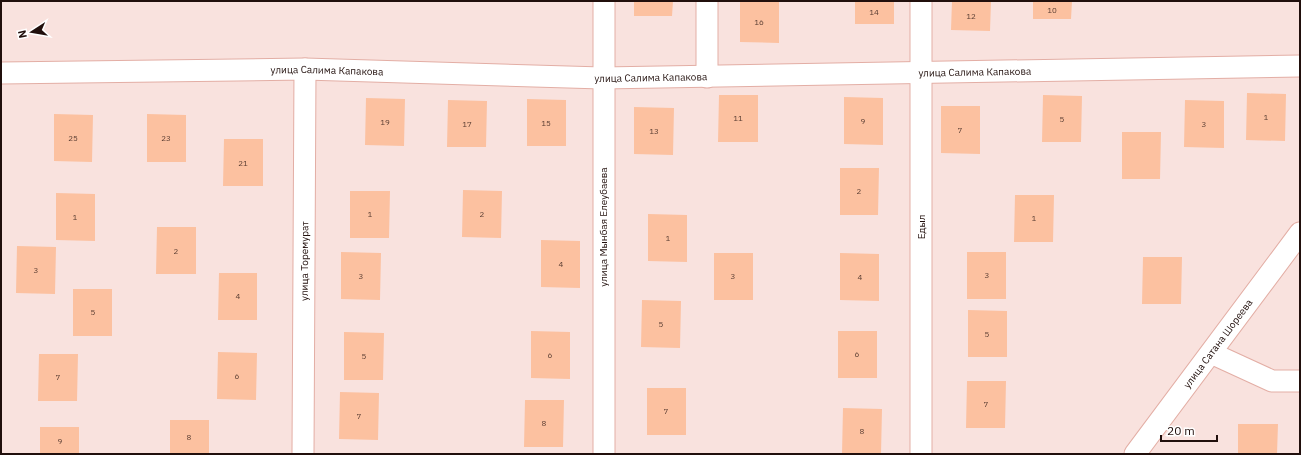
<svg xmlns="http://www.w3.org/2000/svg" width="1301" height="455" viewBox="0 0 1301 455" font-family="'IBM Plex Sans',sans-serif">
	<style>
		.building { fill: #fcc1a0 }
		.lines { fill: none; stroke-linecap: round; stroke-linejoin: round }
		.minor-casing { stroke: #e3aea5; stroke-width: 23 }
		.minor { stroke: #fff; stroke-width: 21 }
		.labels { text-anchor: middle; stroke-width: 3; stroke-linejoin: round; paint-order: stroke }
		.number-label { font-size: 8px; fill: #583c31 }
		.street-label { font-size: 10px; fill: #210f0c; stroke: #fff }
	</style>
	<rect width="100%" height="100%" fill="#f9e2de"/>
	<path class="building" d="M634 1H673L672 16H634Z
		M740 1H779V43L740 42Z
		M855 1H894V24H855Z
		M952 1H991L990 31 951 30Z
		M1033 1H1072L1071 19H1033Z
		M1247 93 1286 94 1285 141 1246 140Z
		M719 95H758V142H718Z
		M1043 95 1082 96 1081 142H1042Z
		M844 97 883 98V145L844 144Z
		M366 98 405 99 404 146 365 145Z
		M527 99 566 100V146H527Z
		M448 100 487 101 486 147H447Z
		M1185 100 1224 101V148L1184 147Z
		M941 106H980V154L941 153Z
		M634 107 674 108 673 155 634 154Z
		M54 114 93 115 92 162 54 161Z
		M147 114 186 115V162H147Z
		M1122 132H1161L1160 179H1122Z
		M224 139H263V186H223Z
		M840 168H879L878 215H840Z
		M463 190 502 191 501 238 462 237Z
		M350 191H390L389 238H350Z
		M56 193 95 194V241L56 240Z
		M1015 195H1054L1053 242H1014Z
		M648 214 687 215V262L648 261Z
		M157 227H196V274H156Z
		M541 240 580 241V288L541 287Z
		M17 246 56 247 55 294 16 293Z
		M341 252 381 253 380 300 341 299Z
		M967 252H1006V299H967Z
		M714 253H753V300H714Z
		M840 253 879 254V301L840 300Z
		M1143 257H1182L1181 304H1142Z
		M219 273H257V320H218Z
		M73 289H112V336H73Z
		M642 300 681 301 680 348 641 347Z
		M968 310 1007 311V357H968Z
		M531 331 570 332V379L531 378Z
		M838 331H877V378H838Z
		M344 332 384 333 383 380H344Z
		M218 352 257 353 256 400 217 399Z
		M39 354H78L77 401H38Z
		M967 381H1006L1005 428H966Z
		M647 388H686V435H647Z
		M340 392 379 393 378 440 339 439Z
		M525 400H564L563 447H524Z
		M843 408 882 409 881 454H842Z
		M170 420H209V454H170Z
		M1238 424H1278L1277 454H1238Z
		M40 427H79V454H40Z"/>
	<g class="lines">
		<g class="minor-casing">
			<g id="minor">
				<path d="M707 1V77"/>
				<path id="s1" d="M1 73 305 69 602 78 1300 66"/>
				<path d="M1211 353 1272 381H1300"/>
				<path id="s2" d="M303 454 305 69"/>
				<path d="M604 454V1"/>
				<path d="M921 454V1"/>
				<path id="s3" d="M1135 454 1300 233"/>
			</g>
		</g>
		<use href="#minor" class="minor"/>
	</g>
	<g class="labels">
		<g class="number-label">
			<text x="1052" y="13">10</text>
			<text x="874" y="15">14</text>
			<text x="971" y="19">12</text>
			<text x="759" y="25">16</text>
			<text x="1266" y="120">1</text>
			<text x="738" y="121">11</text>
			<text x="1062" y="122">5</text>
			<text x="863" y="124">9</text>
			<text x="385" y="125">19</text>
			<text x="546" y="126">15</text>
			<text x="467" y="127">17</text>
			<text x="1204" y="127">3</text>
			<text x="960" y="133">7</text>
			<text x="654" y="134">13</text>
			<text x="73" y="141">25</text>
			<text x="166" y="141">23</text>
			<text x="243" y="166">21</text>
			<text x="859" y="194">2</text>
			<text x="370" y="217">1</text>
			<text x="482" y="217">2</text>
			<text x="75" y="220">1</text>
			<text x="1034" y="221">1</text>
			<text x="668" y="241">1</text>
			<text x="176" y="254">2</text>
			<text x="561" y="267">4</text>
			<text x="36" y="273">3</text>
			<text x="987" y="278">3</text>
			<text x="361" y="279">3</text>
			<text x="733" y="279">3</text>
			<text x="860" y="280">4</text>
			<text x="238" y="299">4</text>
			<text x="93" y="315">5</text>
			<text x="661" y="327">5</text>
			<text x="987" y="337">5</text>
			<text x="857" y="357">6</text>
			<text x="550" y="358">6</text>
			<text x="364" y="359">5</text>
			<text x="237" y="379">6</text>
			<text x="58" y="380">7</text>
			<text x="986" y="407">7</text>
			<text x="666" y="414">7</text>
			<text x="359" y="419">7</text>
			<text x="544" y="426">8</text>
			<text x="862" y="434">8</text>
			<text x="189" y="440">8</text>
			<text x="60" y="444">9</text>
		</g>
		<g class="street-label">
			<text dy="4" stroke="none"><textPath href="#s1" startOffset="326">улица Салима Капакова</textPath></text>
			<text dy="4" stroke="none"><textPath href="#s1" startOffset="974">улица Салима Капакова</textPath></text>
			<text dy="4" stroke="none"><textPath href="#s1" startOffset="650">улица Салима Капакова</textPath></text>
			<text transform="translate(603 227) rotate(-90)" y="4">улица Мынбая Елеубаева</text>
			<text transform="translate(921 227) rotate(-90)" y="4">Едыл</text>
			<text dy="4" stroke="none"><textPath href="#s2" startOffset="193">улица Торемурат</textPath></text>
			<text dy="4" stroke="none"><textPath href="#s3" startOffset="138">улица Сатана Шореева</textPath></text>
		</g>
	</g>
	<rect width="1301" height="455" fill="none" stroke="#210f0c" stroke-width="4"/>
	<g transform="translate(32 32) rotate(258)" stroke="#ffffff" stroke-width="3" paint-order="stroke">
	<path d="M0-3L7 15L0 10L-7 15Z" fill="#210f0c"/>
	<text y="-6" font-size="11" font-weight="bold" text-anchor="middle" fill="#210f0c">N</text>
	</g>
	<path d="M1161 435v6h56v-6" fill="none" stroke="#210f0c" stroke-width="2"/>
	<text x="1167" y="435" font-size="12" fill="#210f0c" stroke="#ffffff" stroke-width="3" paint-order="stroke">20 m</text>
</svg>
